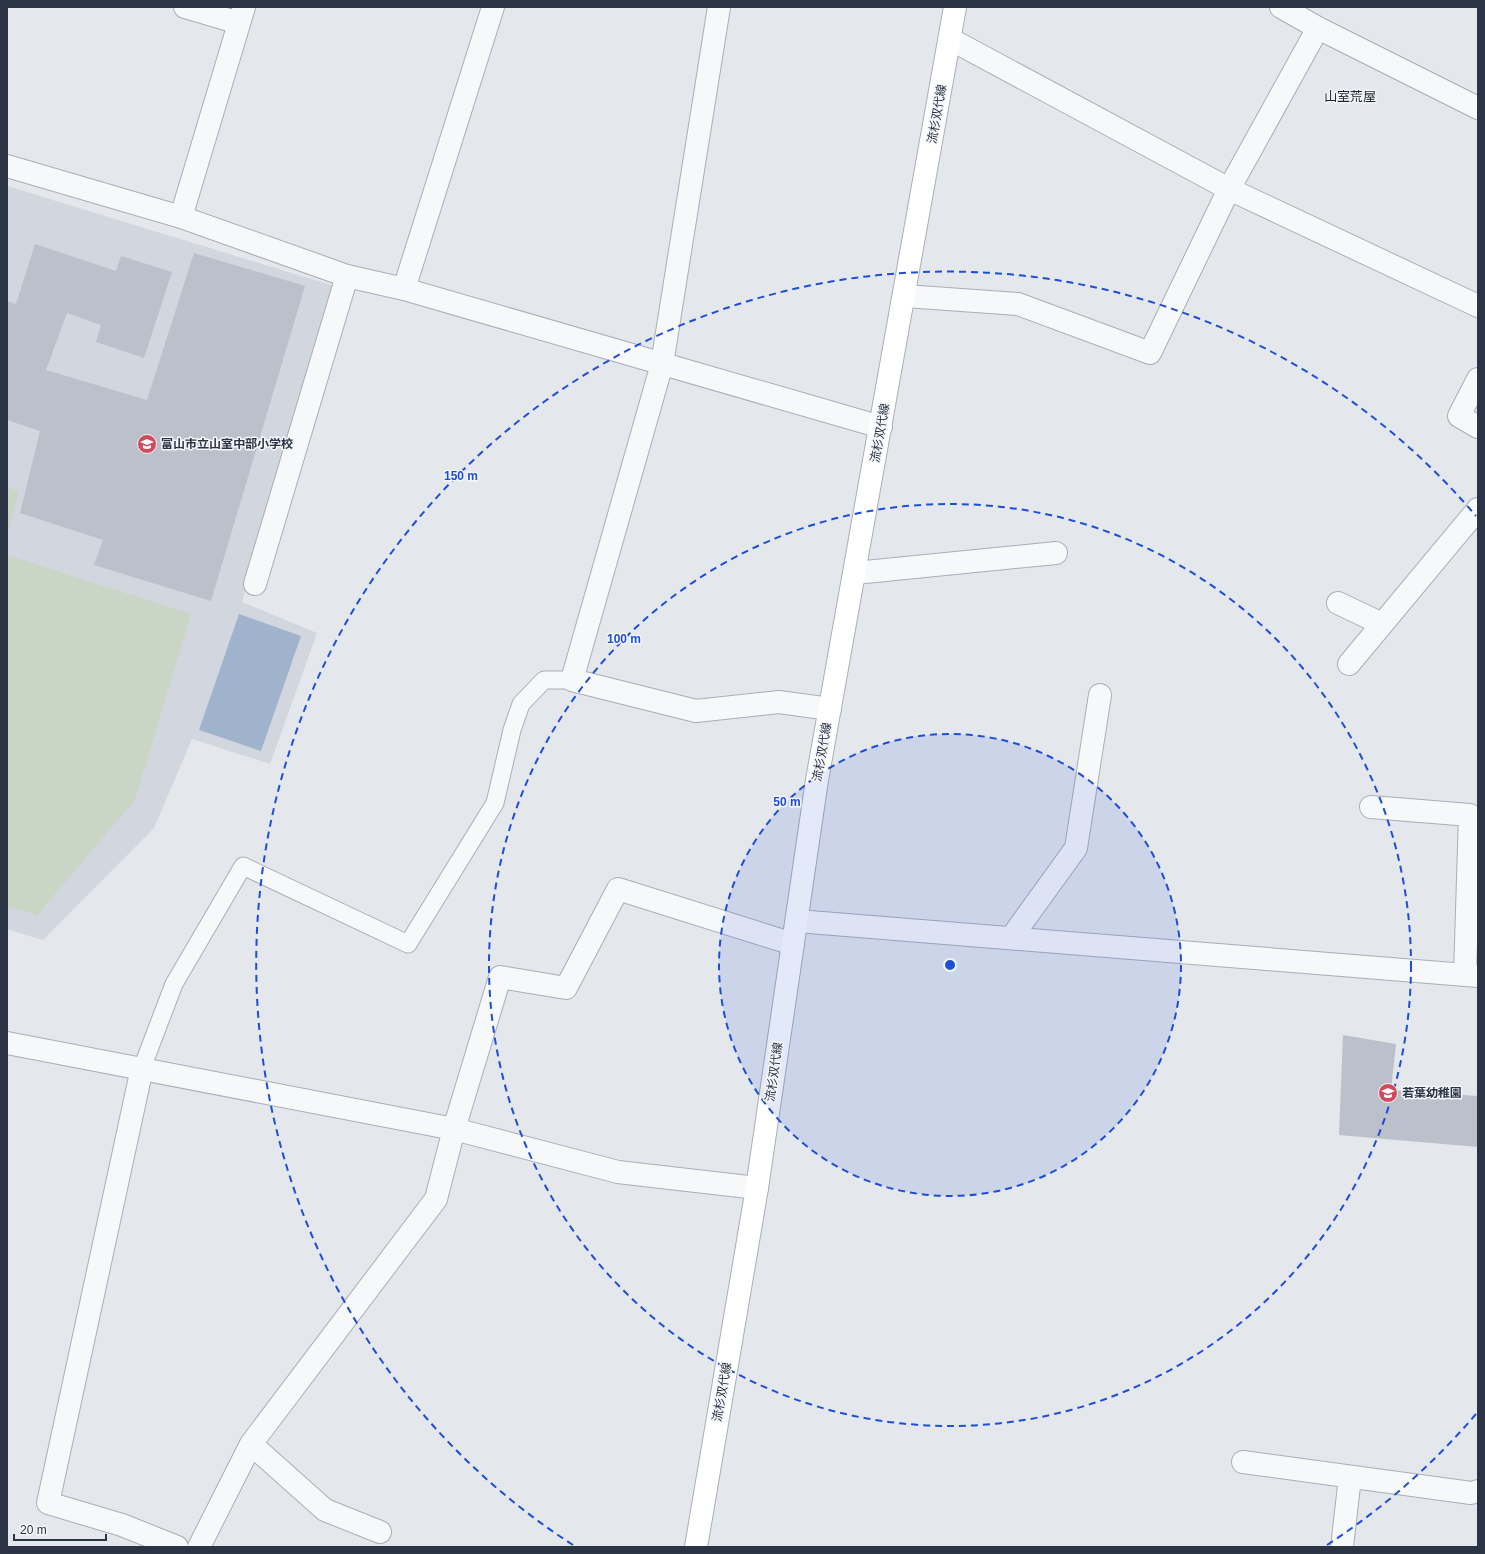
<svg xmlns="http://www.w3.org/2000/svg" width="1485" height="1554" viewBox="0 0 1485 1554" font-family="Helvetica,'Noto Sans JP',sans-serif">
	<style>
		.built { fill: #d2d6de }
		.green { fill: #c9d6c5 }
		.water { fill: #9fb4cc }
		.building { fill: #bbc0ca }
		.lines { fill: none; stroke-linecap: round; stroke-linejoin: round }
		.lane-casing { stroke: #a9aeb7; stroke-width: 19 }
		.street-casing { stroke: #a9aeb7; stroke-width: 24 }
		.secondary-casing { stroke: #a9aeb7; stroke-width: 24 }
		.lane { stroke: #f7f8fa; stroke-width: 17 }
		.street { stroke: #f7f8fa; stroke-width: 22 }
		.secondary { stroke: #fff; stroke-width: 22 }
		.ring { fill: none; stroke: #1d4ed8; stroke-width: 2; stroke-dasharray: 7 5 }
		.labels { text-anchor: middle; stroke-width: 3; stroke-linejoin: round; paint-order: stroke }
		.street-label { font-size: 12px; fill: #2b3445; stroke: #f4f6f9 }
		.poi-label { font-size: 12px; font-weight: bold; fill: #2b3445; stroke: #f4f6f9; text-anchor: start }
		.neighbourhood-label { font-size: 13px; fill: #1d2536; stroke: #f4f6f9 }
		.centre { fill: #1d4ed8; stroke: #f4f6f9; stroke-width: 2 }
		.ring-label { font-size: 12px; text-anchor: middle; font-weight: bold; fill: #1d4ed8; stroke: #f4f6f9; stroke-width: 3; stroke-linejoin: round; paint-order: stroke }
	</style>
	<rect width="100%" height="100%" fill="#e4e7ec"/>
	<path class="built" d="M7 186 334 286 242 602 317 633 270 764 192 739 154 828 43 940 7 929Z"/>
	<path class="green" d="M7 487 19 491 7 535Z
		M7 555 191 614 135 800 37 915 7 906Z"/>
	<path class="water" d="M239 614 301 636 261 751 199 730Z"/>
	<path class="building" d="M35 244 116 271 121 256 172 272 144 358 96 342 101 325 67 313 46 370 147 400 194 253 305 286 211 601 94 565 103 540 20 513 40 431 7 420V301L16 304Z
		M1343 1035 1396 1044 1391 1090 1478 1096V1147L1339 1135Z"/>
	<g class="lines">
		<g class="lane-casing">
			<path id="lane" d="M142 1068 174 984 243 866 408 944 495 803 512 730 521 704 544 680H572"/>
		</g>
		<g class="street-casing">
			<path id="street" d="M185 7 239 23
				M719 7 662 364 572 680 696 711 779 702 830 709
				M1281 7 1318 28 1478 108
				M950 39 1229 189 1478 306
				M7 166 181 217 347 276 404 289 881 427
				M181 217 244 7
				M404 289 493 7
				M905 296 1018 304 1150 353 1229 189 1318 28
				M1478 379 1459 416 1478 427
				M855 573 1056 553
				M255 584 347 276
				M1338 603 1382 624
				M1349 664 1478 509
				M1371 807 1470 815 1465 975
				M797 921 1478 976
				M1011 938 1076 848 1100 695
				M7 1043 454 1129 618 1172 757 1188
				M142 1068 48 1503 122 1525 177 1547
				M251 1444 325 1510 380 1532
				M1243 1462 1471 1493 1478 1491
				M199 1547 251 1444 436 1199 454 1129 500 977 566 988 618 889 793 944
				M1342 1547 1350 1477"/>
		</g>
		<g class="secondary-casing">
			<path id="secondary" d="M696 1547 757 1188 817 780 955 7"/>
		</g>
		<use href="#lane" class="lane"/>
		<use href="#street" class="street"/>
		<use href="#secondary" class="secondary"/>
	</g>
	<circle cx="950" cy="965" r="231" fill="#1d4ed8" fill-opacity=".12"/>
	<g class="ring">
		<circle cx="950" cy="965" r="231"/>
		<circle cx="950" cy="965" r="461"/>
		<path d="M1476 1414A692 692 0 0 1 1327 1545M573 1545A692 692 0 1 1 1476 516"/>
	</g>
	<defs>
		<g id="school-disc" transform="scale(1)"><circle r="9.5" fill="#d1495b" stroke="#f4f6f9"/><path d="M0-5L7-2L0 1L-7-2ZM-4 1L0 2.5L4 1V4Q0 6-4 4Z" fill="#fff"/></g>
	</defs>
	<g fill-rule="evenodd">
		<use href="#school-disc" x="147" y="444"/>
		<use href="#school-disc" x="1388" y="1093"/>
	</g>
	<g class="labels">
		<g class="street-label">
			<text transform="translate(937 114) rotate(-80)" y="4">流杉双代線</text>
			<text transform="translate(880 433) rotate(-80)" y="4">流杉双代線</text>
			<text transform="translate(822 752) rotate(-80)" y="4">流杉双代線</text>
			<text transform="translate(774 1072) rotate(-82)" y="4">流杉双代線</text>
			<text transform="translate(722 1392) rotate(-80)" y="4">流杉双代線</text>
		</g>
		<g class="poi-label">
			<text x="161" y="448">富山市立山室中部小学校</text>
			<text x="1402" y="1097">若葉幼稚園</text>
		</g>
		<g class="neighbourhood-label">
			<text x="1350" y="101">山室荒屋</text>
		</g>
	</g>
	<circle cx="950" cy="965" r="6" class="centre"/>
	<g class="ring-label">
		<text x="461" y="480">150 m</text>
		<text x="624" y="643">100 m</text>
		<text x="787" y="806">50 m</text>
	</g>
	<rect width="1485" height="1554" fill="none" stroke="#2b3445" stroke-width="16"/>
	<path d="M14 1534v6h92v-6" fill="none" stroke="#2b3445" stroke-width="2"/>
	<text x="20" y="1534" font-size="12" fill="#2b3445" stroke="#f4f6f9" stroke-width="3" paint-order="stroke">20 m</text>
</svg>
